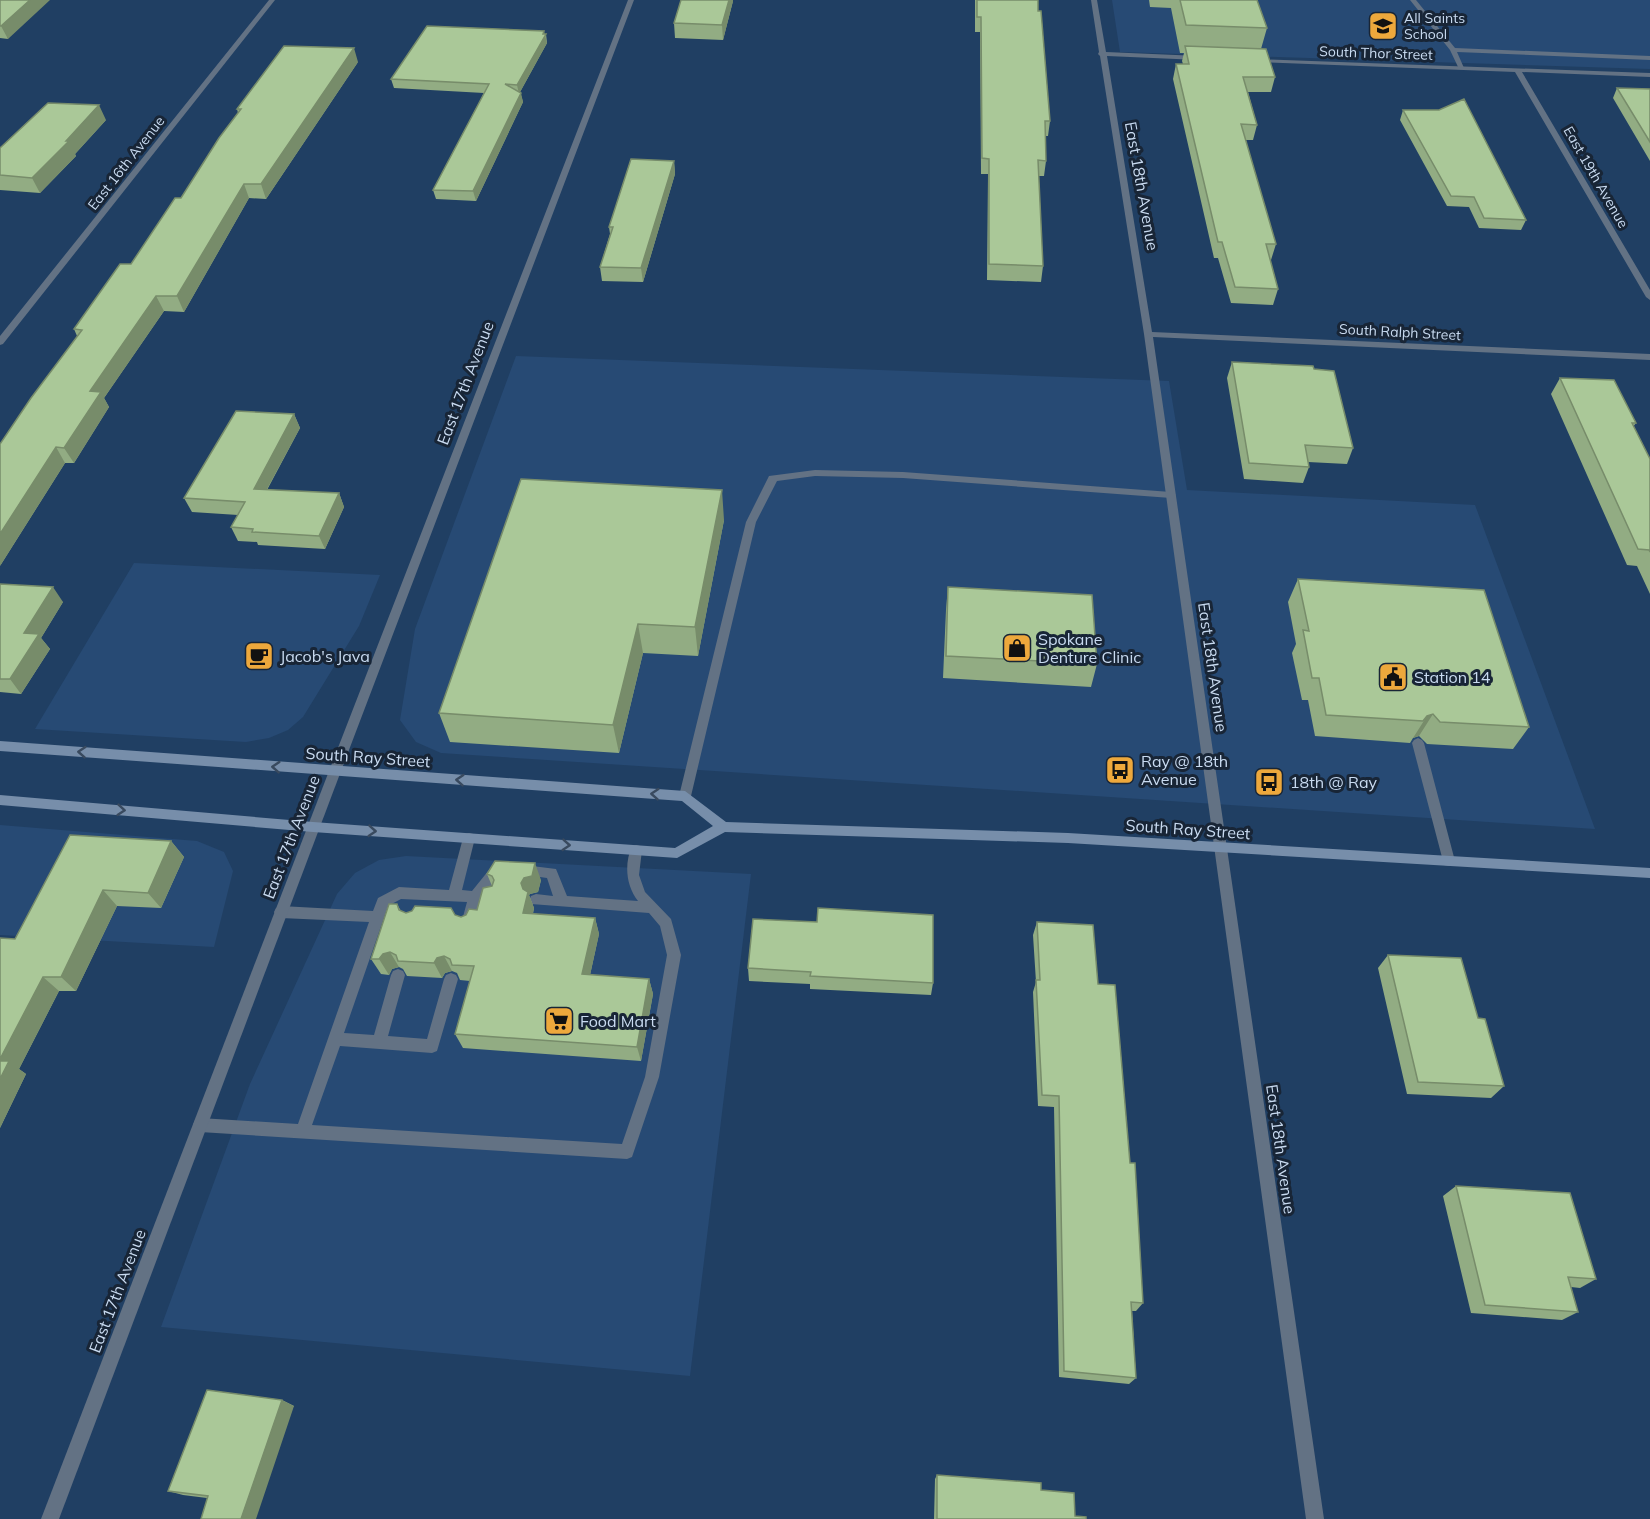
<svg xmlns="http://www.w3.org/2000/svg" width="1650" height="1519" viewBox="0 0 1650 1519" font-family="Mulish,sans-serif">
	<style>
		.built { fill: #274a74 }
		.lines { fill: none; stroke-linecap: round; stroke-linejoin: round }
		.service { fill: #637284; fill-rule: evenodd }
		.minor { fill: #637284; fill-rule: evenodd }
		.tertiary { fill: #637284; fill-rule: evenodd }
		.secondary { fill: #778eaa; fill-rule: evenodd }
		.wall { fill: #92ac83 }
		.shaded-wall { fill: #778c6a }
		.building { fill: #aac898; stroke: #778c6a; stroke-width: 1.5 }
		.oneway { stroke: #394a5f }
		.labels { text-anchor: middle; stroke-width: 6; stroke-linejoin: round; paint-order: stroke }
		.far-poi-label { font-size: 14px; fill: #c9dbf1; stroke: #182536; text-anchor: start }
		.far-street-label { font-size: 14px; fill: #c9dbf1; stroke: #182536 }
		.street-label { font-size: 16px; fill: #c9dbf1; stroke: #182536 }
		.poi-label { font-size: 16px; fill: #c9dbf1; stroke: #182536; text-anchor: start }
	</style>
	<rect width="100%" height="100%" fill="#203f63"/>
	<path class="built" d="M1112 0H1650V69L1120 52Z
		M516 356 1169 381 1187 490 1475 505 1595 829 441 753 416 742 400 720 415 629Z
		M134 563 380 575 359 626 303 717 288 730 269 738 246 742 35 729Z
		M0 825 197 841 224 852 233 871 214 947 0 935Z
		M406 856 751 874 690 1376 161 1327 250 1084 337 894 355 873 379 860Z"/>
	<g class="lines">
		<path class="service" d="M1410 0H1416L1455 48 1650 56V60L1457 52 1464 68 1459 69 1450 50Z
			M815 470 903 472 1171 492 1176 495 1171 498 903 478 815 476 777 481 756 522 691 796 689 800H681L679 796 746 522 769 476Z
			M1418 738 1422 740 1424 743 1455 861 1454 865 1449 866 1444 865 1443 861 1412 743 1414 740Z
			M469 833 473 834 475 838 462 890 472 891 493 865 498 864 503 865 504 869 487 891 497 893 499 897 497 901 480 902 473 928 468 930 463 928 461 924 467 902 401 899 388 906 344 1033 374 1035 391 975 393 971 398 969 403 971 405 975 388 1036 427 1039 444 979 446 975 451 973 456 975 458 979 437 1051 432 1053 340 1046 312 1125 622 1144 645 1077 667 955 660 926 649 913 531 904 529 900 531 896 536 894 553 896 547 878 519 874 518 870 519 866 524 865 556 869 567 896 638 901C626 886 624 864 632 846L636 845 640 846 642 850 639 875 645 892 671 919 681 955 659 1077 632 1157 627 1159 200 1132 195 1130 193 1125 195 1120 200 1118 298 1124 369 922 281 918 276 916 274 912 276 908 281 906 373 911 378 898 399 887 449 890 463 838 465 834Z"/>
		<path class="minor" d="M269 0H275L3 344 0 345V336Z
			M628 0H634L341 771 339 774H331L329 771Z
			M1091 0H1097L1106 52 1199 56 1202 58 1199 60 1107 56 1152 332 1650 354V360L1153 337 1324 1519H1306L1144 334 1100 56 1098 54 1099 52Z
			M1253 59 1650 73V77L1522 72 1650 290V300L1646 297 1515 72 1255 62 1252 60Z"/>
		<path class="tertiary" d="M335 766 339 768 341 771 59 1519H41L329 771 331 768Z"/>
		<path class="secondary" d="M0 741 685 791 726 822 1068 833 1650 868V878L1068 843 725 832 677 858 313 832 0 805V795L313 822 675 848 713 826 682 801 0 751Z"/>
	</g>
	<path class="wall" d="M0 0 8 39 0 38Z
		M975 0H1038V11L1050 121 1048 136H1046V161L1044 176H1038L1043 266 1041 282 987 280 988 174H981L980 32H975Z
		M1149 0H1257L1267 28 1261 49 1275 77 1271 92H1248L1257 125 1253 140H1245L1276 244 1271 260H1270L1278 289 1273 305 1231 303 1218 258H1214L1173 79 1176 64H1183L1182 61 1184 53H1180L1171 8 1150 7Z
		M733 1 723 40 675 38 674 23Z
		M546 34 547 43 520 92 523 102 476 201 436 199 433 190 484 93 394 88 391 79Z
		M358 62 266 199 249 198 184 312 164 311 104 398 109 407 74 463H65L0 566 77 336 74 329 131 264 181 198 238 113 237 109Z
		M1617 88 1650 89V161L1613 98Z
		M1403 110 1526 220 1521 230 1479 228 1469 207 1447 206 1400 120Z
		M106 120 75 154 76 156 40 193 0 190V148Z
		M674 161 675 174 643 282 602 281 600 267 610 234 609 227Z
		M1232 362 1314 369 1353 448 1347 464 1308 462 1309 467 1303 483 1244 479 1227 378Z
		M1560 378 1636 423 1633 427 1650 459V594L1637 566 1627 565 1551 394Z
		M294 414 300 428 267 490 339 493 344 507 325 549 258 545 257 542 238 541 231 527 238 515 192 512 184 498Z
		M724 520 698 656 643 653 619 753 450 742 439 713Z
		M1298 579 1529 727 1513 749 1427 744 1419 736 1413 738 1410 743 1315 736 1308 700H1302L1292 653 1296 644 1288 602Z
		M0 584 63 602 41 638 50 649 21 694 0 692Z
		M948 587 1097 664 1091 687 943 678 946 610Z
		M171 841 184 857 161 908 117 906 76 991H59L19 1069 26 1074 0 1128 15 939Z
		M487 874 541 880 538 892 530 894 529 895 534 908 533 914 595 918 599 934 590 975 649 979 653 994 641 1061 463 1048 455 1034 470 981 460 980 457 973 452 971 445 973 442 978 407 976 403 969 399 967 392 969 389 975 381 974 371 959 397 904 401 911 406 913 455 915 461 917 477 910 492 886Z
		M753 919 933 983 931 995 810 989V984L749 981 748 968Z
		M1037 922 1098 984 1143 1303 1136 1311H1132L1136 1378 1129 1384 1059 1377 1054 1107 1038 1106 1033 992 1036 982 1033 935Z
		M1388 955 1478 1018 1504 1086 1491 1098 1407 1094 1378 968Z
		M1456 1186 1596 1279 1580 1288 1571 1287 1578 1312 1562 1320 1471 1313 1443 1196Z
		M282 1400 294 1406 207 1498 183 1495 168 1491Z
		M937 1475 1041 1490 1075 1516 1086 1519H934L935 1479Z"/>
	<path class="shaded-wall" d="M30 0H50L8 39 1 26Z
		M729 0H733V1L723 40 722 25Z
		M544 31 547 43 519 94 517 85Z
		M354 48 358 62 266 199 261 184Z
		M521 93 523 102 476 201 473 191Z
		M99 105 106 120 75 154 76 156 40 193 32 178Z
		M674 161 675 174 643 282 641 268Z
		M244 184 249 198 184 312 177 296Z
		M156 296 164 311 104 398 109 407 74 463 64 448 90 391Z
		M294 414 300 428 260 502 254 489Z
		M56 447 65 463 0 566V534Z
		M722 490 724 520 698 656 695 627Z
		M339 493 344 507 325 549 319 536Z
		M53 587 63 602 41 638 50 649 21 694 10 679 24 633Z
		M638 624 643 653 619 753 613 725Z
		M1433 714 1419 736 1413 738 1427 716Z
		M171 841 184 857 161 908 148 893Z
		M535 863 541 880 538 892 530 894 529 895 534 908 529 929 523 913 521 883Z
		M103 890 117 906 76 991 61 977Z
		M595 918 599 934 587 989 582 974Z
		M390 952 399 967 392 969 389 975 379 959 383 954Z
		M444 956 452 971 445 973 442 978 434 963 437 958Z
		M43 977 59 991 19 1069 26 1074 0 1128V1059Z
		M649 979 653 994 641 1061 637 1047Z
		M282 1400 294 1406 256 1519H241Z"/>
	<path class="building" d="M0 0H30L1 26H0Z
		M681 0H729L722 25 674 23Z
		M977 0H1038V11H1041L1050 121H1045L1046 161 1038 160 1043 266 989 264V159L982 158 981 17H977Z
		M1180 0H1257L1267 28 1186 25Z
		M427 26 544 31 543 34H546L517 85 505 84 521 93 473 191 433 190 489 84 391 79Z
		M284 46 354 48 261 184H244L177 296H156L90 391 101 392 64 448 56 447 0 534V444L31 398 82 330 74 329 120 264H131L175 198H181L219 138 241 109H237Z
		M1185 46 1266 49 1275 77H1243L1257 125 1241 124 1276 244H1266L1278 289 1235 287 1222 242H1218L1176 64H1189Z
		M1617 88 1650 89V142Z
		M1464 99 1526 220 1484 218 1474 197 1451 196 1403 110H1439Z
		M48 103 99 105 66 141H69L32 178 0 175V148Z
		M631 159 674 161 641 268 600 267 613 227H609Z
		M1232 362 1313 366 1314 369 1334 371 1353 448 1305 445 1309 467 1249 463Z
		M1560 378 1614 380 1636 423H1632L1650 459V552L1649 550 1638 549Z
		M236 411 294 414 254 489 339 493 319 536 252 532 253 529 231 527 245 502 184 498Z
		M521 479 722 490 695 627 638 624 613 725 439 713Z
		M1298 579 1484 590 1529 727 1440 722 1433 714 1427 716 1423 721 1326 715 1319 678H1312L1303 630 1309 631Z
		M0 584 53 587 24 633 39 634 10 679H0Z
		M948 587 1092 595 1097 664 946 656Z
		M70 835 171 841 148 893 103 890 61 977H43L0 1059V938L15 939Z
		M495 861 535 863 532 876 524 878 521 883 523 889 528 892 523 913 595 918 582 974 649 979 637 1047 455 1034 474 966 452 965 450 959 444 956 437 958 434 963 398 961 396 955 390 952 383 954 379 959H371L389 904H397L399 910 406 913 412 911 415 906 451 908 455 915 461 917 466 915 469 909 477 910 483 888 492 886 494 880 492 876 487 874Z
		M818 908 933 915V983L810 976 811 972 748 968 753 919 817 922Z
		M1037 922 1093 925 1098 984 1115 985 1130 1163H1135L1143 1303 1131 1302 1136 1378 1064 1371 1059 1096 1042 1095 1036 980H1040Z
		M1388 955 1461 958 1478 1018 1485 1019 1504 1086 1418 1082Z
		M0 1061H9L0 1079Z
		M1456 1186 1570 1193 1596 1279 1568 1277 1578 1312 1485 1305Z
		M207 1390 282 1400 241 1519H201L208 1496 168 1491Z
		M937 1475 1041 1483V1490L1074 1493 1075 1516 1086 1517V1519H937Z"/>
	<defs><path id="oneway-chevron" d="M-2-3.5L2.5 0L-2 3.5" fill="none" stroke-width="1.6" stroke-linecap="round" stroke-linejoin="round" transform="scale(1.5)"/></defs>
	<g class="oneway">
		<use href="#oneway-chevron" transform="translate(82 752) rotate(-176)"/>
		<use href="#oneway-chevron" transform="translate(276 767) rotate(-176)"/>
		<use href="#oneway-chevron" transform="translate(460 780) rotate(-176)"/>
		<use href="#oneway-chevron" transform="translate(655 794) rotate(-176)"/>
		<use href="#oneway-chevron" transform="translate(121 810) rotate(5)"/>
		<use href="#oneway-chevron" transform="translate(372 831) rotate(4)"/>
		<use href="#oneway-chevron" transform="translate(566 845) rotate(4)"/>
	</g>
	<defs>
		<g id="school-square" transform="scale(1.5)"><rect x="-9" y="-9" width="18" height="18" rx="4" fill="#eda83c" stroke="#182536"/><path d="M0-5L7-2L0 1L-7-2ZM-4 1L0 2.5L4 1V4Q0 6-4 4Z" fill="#111"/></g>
		<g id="shop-square" transform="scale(1.5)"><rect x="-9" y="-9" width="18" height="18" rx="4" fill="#eda83c" stroke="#182536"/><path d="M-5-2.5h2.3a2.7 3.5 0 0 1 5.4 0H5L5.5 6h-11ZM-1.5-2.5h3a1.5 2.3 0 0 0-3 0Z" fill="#111"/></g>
		<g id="cafe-square" transform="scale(1.5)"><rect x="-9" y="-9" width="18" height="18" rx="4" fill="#eda83c" stroke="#182536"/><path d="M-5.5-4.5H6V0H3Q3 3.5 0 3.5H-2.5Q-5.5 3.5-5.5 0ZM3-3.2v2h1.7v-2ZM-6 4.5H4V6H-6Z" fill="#111"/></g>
		<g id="civic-square" transform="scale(1.5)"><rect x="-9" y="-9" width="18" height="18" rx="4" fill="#eda83c" stroke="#182536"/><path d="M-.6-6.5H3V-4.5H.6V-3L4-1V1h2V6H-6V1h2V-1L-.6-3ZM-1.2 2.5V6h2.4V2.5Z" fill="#111"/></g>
		<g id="bus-square" transform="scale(1.5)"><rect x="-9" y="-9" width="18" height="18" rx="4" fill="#eda83c" stroke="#182536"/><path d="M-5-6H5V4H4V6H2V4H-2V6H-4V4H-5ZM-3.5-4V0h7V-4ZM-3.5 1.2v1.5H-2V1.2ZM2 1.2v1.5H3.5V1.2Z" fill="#111"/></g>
		<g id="supermarket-square" transform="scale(1.5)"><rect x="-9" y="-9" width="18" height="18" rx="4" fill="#eda83c" stroke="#182536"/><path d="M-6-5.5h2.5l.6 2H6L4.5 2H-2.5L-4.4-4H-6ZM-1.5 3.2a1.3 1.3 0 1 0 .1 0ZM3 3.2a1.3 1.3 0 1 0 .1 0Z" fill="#111"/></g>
	</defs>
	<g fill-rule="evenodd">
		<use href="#school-square" x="1383" y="26"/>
		<use href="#shop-square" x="1017" y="648"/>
		<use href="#cafe-square" x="259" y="656"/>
		<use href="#civic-square" x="1393" y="677"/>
		<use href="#bus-square" x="1120" y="770"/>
		<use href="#bus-square" x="1269" y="782"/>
		<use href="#supermarket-square" x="559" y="1021"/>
	</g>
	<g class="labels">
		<g class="far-poi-label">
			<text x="1404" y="23">All Saints<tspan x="1404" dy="16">School</tspan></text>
		</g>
		<g class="far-street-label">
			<text transform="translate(1376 53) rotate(2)" y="5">South Thor Street</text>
			<text transform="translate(126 163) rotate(-52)" y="5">East 16th Avenue</text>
			<text transform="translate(1596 177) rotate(60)" y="5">East 19th Avenue</text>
			<text transform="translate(1400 332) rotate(3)" y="5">South Ralph Street</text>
		</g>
		<g class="street-label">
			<text transform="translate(1142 186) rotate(80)" y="6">East 18th Avenue</text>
			<text transform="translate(465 383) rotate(-69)" y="6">East 17th Avenue</text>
			<text transform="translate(1213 667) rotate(82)" y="6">East 18th Avenue</text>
			<text transform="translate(368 757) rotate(4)" y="6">South Ray Street</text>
			<text transform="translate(1188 829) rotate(4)" y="6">South Ray Street</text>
			<text transform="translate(291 837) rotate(-69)" y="6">East 17th Avenue</text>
			<text transform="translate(1281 1149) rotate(82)" y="6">East 18th Avenue</text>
			<text transform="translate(117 1291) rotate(-69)" y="6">East 17th Avenue</text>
		</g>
		<g class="poi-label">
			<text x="1038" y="645">Spokane<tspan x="1038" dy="18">Denture Clinic</tspan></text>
			<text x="280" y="662">Jacob's Java</text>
			<text x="1414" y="683">Station 14</text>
			<text x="1141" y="767">Ray @ 18th<tspan x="1141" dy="18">Avenue</tspan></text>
			<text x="1290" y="788">18th @ Ray</text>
			<text x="580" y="1027">Food Mart</text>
		</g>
	</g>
</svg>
